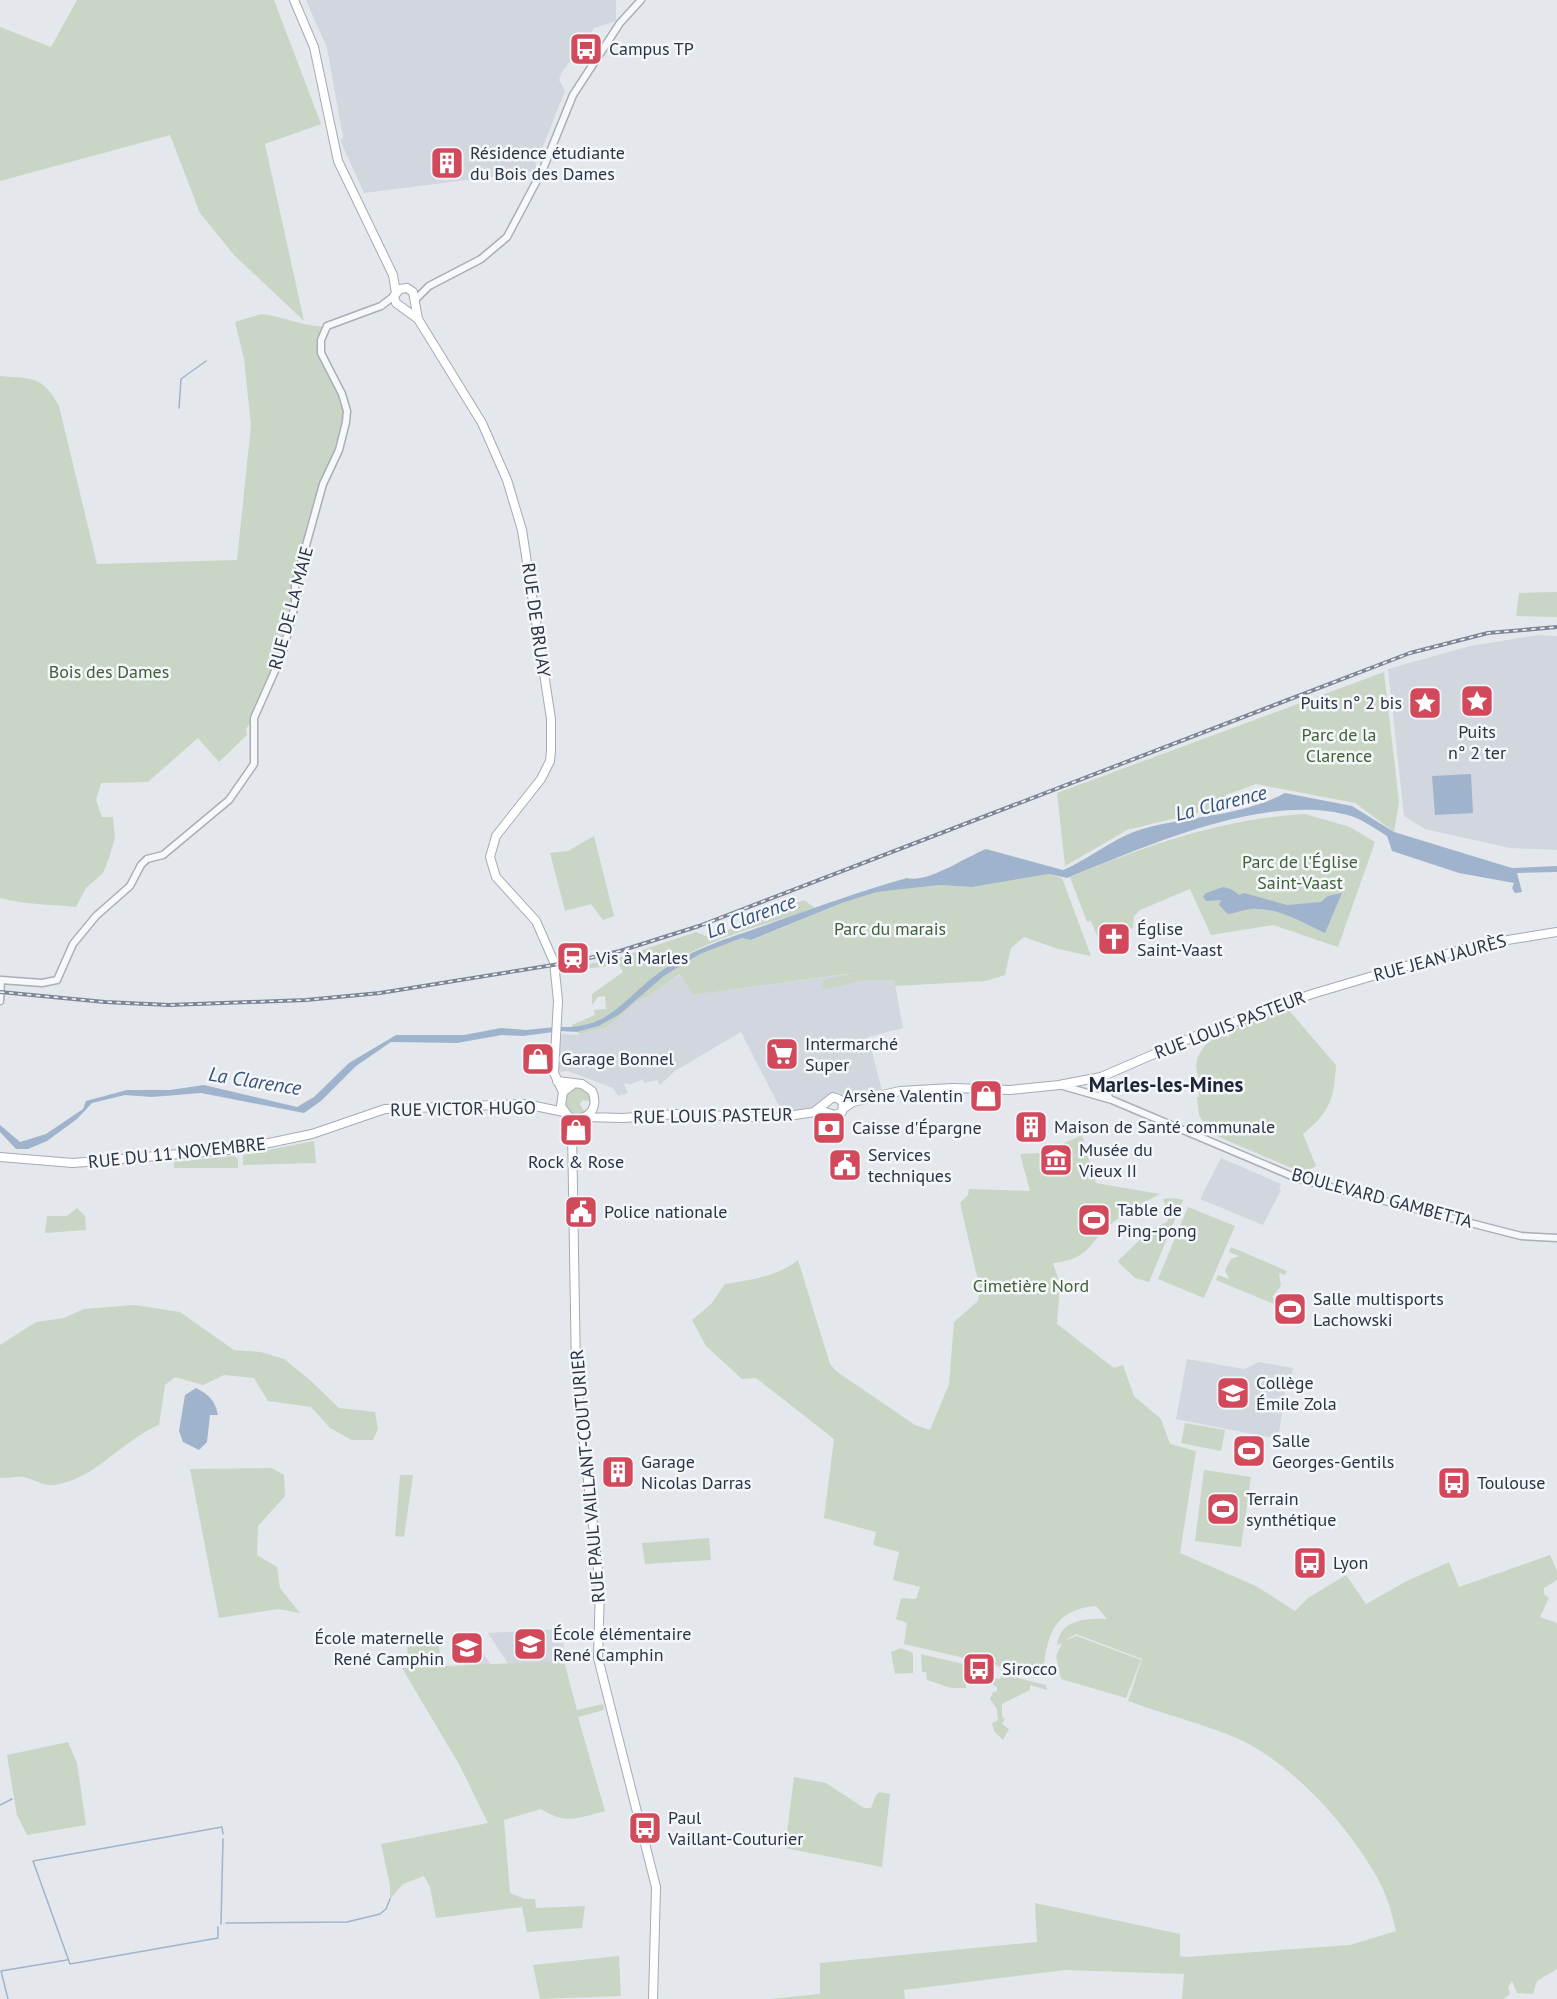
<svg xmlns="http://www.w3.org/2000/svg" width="1557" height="1999" viewBox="0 0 1557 1999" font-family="'PT Sans',sans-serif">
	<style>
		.built { fill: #d2d6de }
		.green { fill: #c9d6c5 }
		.water { fill: #9fb4cc }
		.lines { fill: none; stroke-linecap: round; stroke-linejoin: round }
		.stream { stroke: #9fb4cc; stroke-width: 1.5 }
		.minor-casing { stroke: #a9aeb7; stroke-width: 9 }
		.major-casing { stroke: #a3abb8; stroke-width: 10 }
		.minor { stroke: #f7f8fa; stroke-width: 6 }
		.major { stroke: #fff; stroke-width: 8 }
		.rail-casing { stroke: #7d8696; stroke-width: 4 }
		.rail { stroke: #f4f6f9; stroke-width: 1.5; stroke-dasharray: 4.5; stroke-linecap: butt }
		.labels { text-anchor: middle; stroke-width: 5; stroke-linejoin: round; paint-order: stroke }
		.poi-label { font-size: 18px; fill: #2b3445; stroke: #f4f6f9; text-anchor: start }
		.street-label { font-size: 18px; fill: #2b3445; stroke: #f4f6f9 }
		.park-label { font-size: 18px; fill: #3f6138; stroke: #f4f6f9 }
		.water-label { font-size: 20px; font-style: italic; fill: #34527a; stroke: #f4f6f9 }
		.quarter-label { font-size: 21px; font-weight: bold; fill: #1d2536; stroke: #f4f6f9 }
	</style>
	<rect width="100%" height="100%" fill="#e4e7ec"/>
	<path class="built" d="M306 0H616V21L594 28 562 72 559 80 565 91 542 149 541 157 535 160 537 171 364 193 340 140 343 137 327 48Z
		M1538 635 1557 636V850L1510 848 1425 829 1404 816 1388 669 1470 646Z
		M892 968 903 1028 868 1037 882 1090 849 1098 837 1092 825 1096 823 1101 814 1107 782 1112 741 1032 675 1071 660 1085 657 1080 644 1083 643 1079 629 1085 627 1083 624 1084 628 1093 618 1096 613 1088 568 1071 558 1072 562 1034 576 1035 607 1027 638 1001 649 996 681 974 693 995Z
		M1221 1158 1281 1184 1279 1189 1281 1190 1263 1225 1200 1199Z
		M1187 1359 1244 1369 1259 1362 1293 1368 1291 1380H1287L1278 1439 1176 1419Z
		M563 1629 564 1661 509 1665 488 1633Z
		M475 1636 477 1644 491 1665 466 1666 451 1644V1641Z"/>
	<path class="green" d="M77 0H274L321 124 265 144 304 321 234 255 200 213 170 135 0 181V27L51 47Z
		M261 314C285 316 303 328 327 326 312 357 332 366 342 393 345 402 344 413 346 422L295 585C295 630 272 693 246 729L247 735 219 762 198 738 148 782 101 783 96 800 102 817H113L115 838 109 858 103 873 86 888 76 907C49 904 27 905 0 898V376C33 379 42 375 59 406L97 564 237 560 251 426 244 359 235 322Z
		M1557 592V617L1516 616 1519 593Z
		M1384 672 1399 802 1394 832 1355 803 1256 784 1226 795 1217 808 1127 830 1065 866 1057 793Z
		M1305 814 1350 827 1375 842 1338 947 1273 925 1211 935 1190 889 1140 910 1134 916 1133 928 1107 933 1098 938 1091 921 1087 922 1070 877C1145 846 1223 818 1305 814Z
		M594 836 614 916 603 920 591 904 565 911 550 853 568 851Z
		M1049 874 1062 878 1091 956 1058 949 1024 937 1011 948 1005 975 986 981 895 986 894 980H866L822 990 823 980 854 973 693 995 680 974 649 996 638 1001 607 1027 580 1034 577 1032 599 1026 620 1014 664 976 700 954 742 938 752 940 842 903 877 892 940 885 972 887Z
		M804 900 815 908C771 923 722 935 682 957 642 979 620 1022 572 1028V1025L595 1015 594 1010 606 1009 605 996 598 997 592 1005V994L623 972 619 965 582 969V965L612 960 696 932 706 936 720 933Z
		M1287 1008 1336 1065C1334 1099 1330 1112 1303 1134L1316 1166 1303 1173 1210 1133 1199 1115 1197 1097H1199V1092H1196L1199 1088V1084L1196 1083 1199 1080C1199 1078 1198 1075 1197 1072 1192 1054 1213 1032 1229 1037L1230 1029Z
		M574 1088C585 1087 589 1092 592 1102L583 1100 580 1104 585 1113 577 1115 569 1112 564 1105 565 1096Z
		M1082 1135 1096 1183 1160 1194C1143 1203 1122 1213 1109 1226 1086 1247 1088 1259 1053 1263L1060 1284 1057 1324 1114 1368 1123 1365 1134 1396 1161 1419 1170 1444 1196 1451 1180 1553 1256 1586 1295 1611 1308 1598 1346 1575 1366 1604 1407 1581 1449 1562 1459 1587 1550 1555 1557 1571V1580L1544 1588V1594L1549 1598 1540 1617 1557 1623V1969L1537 1981 1533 1994 1517 1993 1512 1981 1508 1987 1510 1994 1503 1999H1182L1184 1974 1065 1970 904 1990 905 1999H770L820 1994V1963L1037 1942 1035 1903 1180 1934V1956L1186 1957 1350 1945 1396 1931C1392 1914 1387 1895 1378 1879 1349 1827 1295 1766 1241 1740 1208 1725 1163 1714 1128 1701L1142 1659 1076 1634 1064 1641 1077 1636 1141 1660 1126 1698 1061 1679 1056 1656 1062 1643 1057 1645C1060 1619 1087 1618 1107 1619L1096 1606C1057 1609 1048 1631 1044 1665L1033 1675 985 1663 989 1656 973 1657V1660L904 1644 907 1623 896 1619 901 1598 916 1599 920 1587 893 1580 899 1552 873 1545 876 1532 824 1518 834 1439 756 1378 742 1379 706 1346 692 1320 711 1304 725 1284C750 1280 779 1276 798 1260L830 1364 836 1371 915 1425 930 1430 949 1384 954 1322 978 1301 980 1289 960 1203 968 1195 969 1189 1030 1191 1020 1154 1042 1153Z
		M314 1141 316 1163 243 1165V1155Z
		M234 1156 238 1159V1168H174V1162Z
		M1174 1198 1183 1200 1149 1282 1135 1278 1118 1262 1119 1260 1150 1230 1167 1222 1169 1217 1163 1199Z
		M1188 1207 1235 1226 1204 1298 1158 1279Z
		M77 1208 85 1216 86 1230 45 1233 47 1216H67Z
		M1231 1247 1287 1271 1285 1275 1279 1273 1281 1286 1272 1297 1276 1300 1274 1304 1216 1280 1218 1275 1229 1279 1225 1270 1231 1259 1239 1256 1229 1252Z
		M134 1305 180 1312 234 1350 261 1352 284 1359 310 1380 339 1408 375 1412 378 1429 373 1440H352L330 1428 311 1407 268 1401 254 1378 224 1375 203 1385 175 1377 165 1385 159 1425C122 1440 97 1478 55 1485 45 1487 34 1479 23 1477 16 1476 7 1478 0 1478V1345L36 1322 64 1318 84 1309Z
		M1185 1423 1225 1430 1221 1451 1181 1443Z
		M272 1468 284 1475 285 1496 258 1526 257 1555 277 1567 280 1588 300 1613 278 1609 219 1618 190 1469Z
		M1204 1470 1251 1477 1241 1547 1195 1541Z
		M400 1475H413L404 1537 395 1536Z
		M709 1538 711 1560 645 1564 642 1543Z
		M407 1641H439L440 1661 408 1662Z
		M901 1648 913 1653V1673L895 1674 891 1652Z
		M921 1654 963 1664 966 1688H951L927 1680 926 1672H922Z
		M564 1661 577 1710 603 1704 604 1710 578 1717 605 1811C578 1818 566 1825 541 1809L504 1820 510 1893 525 1899H535L536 1908 585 1906 582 1928 527 1932 522 1907 436 1918 430 1887 424 1876 403 1884 390 1899V1885L381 1844 488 1823 460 1766 402 1668Z
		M1002 1674 1046 1685 1047 1690 1030 1685V1690L1002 1704V1717L1005 1719 1002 1724 1009 1729 1003 1740 994 1731 992 1723 998 1720 997 1709 990 1699 993 1692 997 1691V1687L993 1685 994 1678 1000 1679Z
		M68 1742 77 1763 86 1825 27 1835 17 1815 7 1755Z
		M794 1777 826 1783 864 1808H871L876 1795 880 1792 890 1794 882 1867 785 1848Z
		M619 1956 621 1996 540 1999 533 1965Z"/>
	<path class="water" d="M1471 774 1473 813 1435 815 1432 776Z
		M1285 793 1352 806 1394 832 1512 868 1557 866V872L1517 873 1522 892 1515 893 1512 888 1514 883 1459 873 1392 851 1387 836C1376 829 1363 820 1351 816 1266 791 1145 847 1067 878L1049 874 972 887 940 885 877 892 842 903 751 940 742 938 700 954 664 976 620 1014 599 1026 577 1032 561 1031V1027C610 1029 625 997 660 972 695 946 737 936 777 921 820 906 863 890 907 878 926 884 966 857 986 849L1063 870C1092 858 1115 836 1146 828 1191 816 1243 816 1285 793Z
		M1223 887 1231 889 1239 895 1244 893 1287 905 1321 902 1328 896 1342 893 1325 933C1303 923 1282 909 1257 909 1247 908 1238 913 1228 914L1219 905 1221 900 1206 901 1203 897 1206 893Z
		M555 1027 554 1032 523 1036 502 1035 457 1043 391 1042 356 1066 321 1101 304 1113 201 1093 152 1097 125 1095 92 1103 77 1119 47 1141 28 1149H16L0 1132V1125L20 1142 46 1134 83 1109 86 1101 127 1090H170L204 1085 297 1107 314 1097 349 1063 396 1035H464L501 1028 526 1030Z
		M196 1388C209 1395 215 1400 218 1415H210L207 1442 199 1450 183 1442 179 1431 185 1395Z"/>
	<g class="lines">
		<path class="stream" d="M179 408 181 379 206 361
			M0 1805 12 1799
			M226 1923 347 1922 380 1914 386 1909 390 1899
			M221 1924 223 1839
			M218 1927V1938L70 1964 33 1861 222 1827 223 1834
			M8 1999 1 1971 67 1960"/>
		<g class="minor-casing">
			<path id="minor" d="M415 300 429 286 481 259 507 237 543 169 573 95 620 23 641 0
				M1 980 42 983 57 980 73 944 96 916 130 886 141 865 147 859 163 855 229 800 254 764V718L282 655 295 605V585L323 484 339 450 346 422 347 411 342 394 321 353V340L327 326 381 306 394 296
				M0 1001 1 980
				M1101 1077 1102 1086 1109 1097
				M1063 1086 1112 1100 1299 1179 1521 1236 1557 1238"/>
		</g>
		<g class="major-casing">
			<path id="major" d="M294 0 314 47 338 161 393 275 396 293
				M418 319 413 292 407 288 400 289 394 296 396 303 418 319 482 423 507 480 522 530 551 719V751L550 761 541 779 496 836 490 857 496 877 536 921 554 962 558 1001 554 1073 563 1092
				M557 1081 582 1084 592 1091C600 1108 587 1123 569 1117L561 1106 563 1092 572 1085
				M843 1109 853 1102 900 1091 953 1088 1010 1090 1059 1085 1101 1077 1198 1035 1312 994 1477 945 1557 932
				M566 1114 572 1129 576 1372 600 1588 598 1658 656 1887 653 1999
				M585 1117 623 1118 678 1114 774 1118 822 1111 835 1115 842 1112 843 1103 839 1099 833 1097 814 1112
				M0 1157 73 1163 240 1149 312 1134 385 1109 525 1104 564 1112"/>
		</g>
		<use href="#minor" class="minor"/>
		<use href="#major" class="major"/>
		<g class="rail-casing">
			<path id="rail" d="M0 992 105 1002 169 1005 306 1000 380 993 572 962 620 951 699 926 1410 653 1488 633 1557 627"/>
		</g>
		<use href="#rail" class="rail"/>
	</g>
	<defs>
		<g id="bus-square" transform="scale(1.725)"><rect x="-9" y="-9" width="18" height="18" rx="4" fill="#d1495b" stroke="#f4f6f9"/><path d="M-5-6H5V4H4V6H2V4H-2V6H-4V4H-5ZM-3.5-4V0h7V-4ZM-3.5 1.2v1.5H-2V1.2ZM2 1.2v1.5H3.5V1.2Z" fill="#fff"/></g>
		<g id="building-square" transform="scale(1.725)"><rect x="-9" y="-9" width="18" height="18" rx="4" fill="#d1495b" stroke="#f4f6f9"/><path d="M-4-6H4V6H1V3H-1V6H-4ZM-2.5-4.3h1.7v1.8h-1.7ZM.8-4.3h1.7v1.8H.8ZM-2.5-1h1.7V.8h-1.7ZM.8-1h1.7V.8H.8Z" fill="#fff"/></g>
		<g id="sight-square" transform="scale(1.725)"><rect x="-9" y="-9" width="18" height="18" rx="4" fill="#d1495b" stroke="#f4f6f9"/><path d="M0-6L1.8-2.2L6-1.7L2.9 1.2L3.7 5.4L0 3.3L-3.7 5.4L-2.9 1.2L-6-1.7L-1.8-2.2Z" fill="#fff"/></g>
		<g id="church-square" transform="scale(1.725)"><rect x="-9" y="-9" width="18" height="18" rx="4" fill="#d1495b" stroke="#f4f6f9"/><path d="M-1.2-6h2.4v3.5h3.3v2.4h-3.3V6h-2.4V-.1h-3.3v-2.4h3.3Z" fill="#fff"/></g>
		<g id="station-square" transform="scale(1.725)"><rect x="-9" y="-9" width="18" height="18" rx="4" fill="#d1495b" stroke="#f4f6f9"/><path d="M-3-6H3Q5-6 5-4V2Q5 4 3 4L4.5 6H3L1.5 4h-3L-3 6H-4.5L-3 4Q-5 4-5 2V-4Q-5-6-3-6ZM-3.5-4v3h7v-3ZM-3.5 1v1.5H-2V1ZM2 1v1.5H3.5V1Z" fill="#fff"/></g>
		<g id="supermarket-square" transform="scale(1.725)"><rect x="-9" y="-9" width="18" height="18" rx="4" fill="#d1495b" stroke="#f4f6f9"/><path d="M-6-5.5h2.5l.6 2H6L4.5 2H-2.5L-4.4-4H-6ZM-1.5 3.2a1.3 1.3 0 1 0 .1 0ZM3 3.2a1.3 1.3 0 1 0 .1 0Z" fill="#fff"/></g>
		<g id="shop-square" transform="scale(1.725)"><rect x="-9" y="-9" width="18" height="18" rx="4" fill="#d1495b" stroke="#f4f6f9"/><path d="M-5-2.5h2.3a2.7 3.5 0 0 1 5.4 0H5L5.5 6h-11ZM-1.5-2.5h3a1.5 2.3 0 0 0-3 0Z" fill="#fff"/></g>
		<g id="bank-square" transform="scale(1.725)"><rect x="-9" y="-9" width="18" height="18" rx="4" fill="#d1495b" stroke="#f4f6f9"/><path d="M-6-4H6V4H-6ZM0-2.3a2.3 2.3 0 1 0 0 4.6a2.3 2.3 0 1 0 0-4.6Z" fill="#fff"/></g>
		<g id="museum-square" transform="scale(1.725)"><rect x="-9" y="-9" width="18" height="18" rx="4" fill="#d1495b" stroke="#f4f6f9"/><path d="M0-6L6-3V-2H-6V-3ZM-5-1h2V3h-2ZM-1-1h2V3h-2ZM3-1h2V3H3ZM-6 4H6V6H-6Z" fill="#fff"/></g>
		<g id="civic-square" transform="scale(1.725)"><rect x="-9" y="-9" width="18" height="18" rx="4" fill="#d1495b" stroke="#f4f6f9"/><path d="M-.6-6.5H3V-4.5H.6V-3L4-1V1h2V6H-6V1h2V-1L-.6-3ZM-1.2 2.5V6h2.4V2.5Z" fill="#fff"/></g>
		<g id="stadium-square" transform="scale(1.725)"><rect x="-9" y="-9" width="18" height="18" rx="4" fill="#d1495b" stroke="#f4f6f9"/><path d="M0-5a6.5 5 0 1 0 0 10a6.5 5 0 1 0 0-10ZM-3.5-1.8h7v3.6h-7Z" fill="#fff"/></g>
		<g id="school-square" transform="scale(1.725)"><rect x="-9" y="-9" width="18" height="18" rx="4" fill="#d1495b" stroke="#f4f6f9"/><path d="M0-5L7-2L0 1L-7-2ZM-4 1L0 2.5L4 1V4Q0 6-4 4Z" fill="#fff"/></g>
	</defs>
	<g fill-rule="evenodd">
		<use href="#bus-square" x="586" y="49"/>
		<use href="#building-square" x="447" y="163"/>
		<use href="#sight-square" x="1477" y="701"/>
		<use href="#sight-square" x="1425" y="703"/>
		<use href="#church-square" x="1114" y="939"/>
		<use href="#station-square" x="573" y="958"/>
		<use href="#supermarket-square" x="782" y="1054"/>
		<use href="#shop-square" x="538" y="1059"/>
		<use href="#shop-square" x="986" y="1096"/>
		<use href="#building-square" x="1031" y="1127"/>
		<use href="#bank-square" x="829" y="1128"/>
		<use href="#shop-square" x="576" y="1130"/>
		<use href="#museum-square" x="1056" y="1160"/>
		<use href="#civic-square" x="845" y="1165"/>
		<use href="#civic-square" x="581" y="1212"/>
		<use href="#stadium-square" x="1094" y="1220"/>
		<use href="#stadium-square" x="1290" y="1309"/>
		<use href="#school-square" x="1233" y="1393"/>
		<use href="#stadium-square" x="1249" y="1451"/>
		<use href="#building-square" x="618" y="1472"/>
		<use href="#bus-square" x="1454" y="1483"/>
		<use href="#stadium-square" x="1223" y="1509"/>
		<use href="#bus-square" x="1310" y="1563"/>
		<use href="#school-square" x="530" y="1644"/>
		<use href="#school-square" x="467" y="1648"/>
		<use href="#bus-square" x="979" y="1669"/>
		<use href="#bus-square" x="645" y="1828"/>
	</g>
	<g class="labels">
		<g class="poi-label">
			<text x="609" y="55">Campus TP</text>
			<text x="470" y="159">Résidence étudiante<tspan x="470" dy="21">du Bois des Dames</tspan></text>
			<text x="1402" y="709" text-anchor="end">Puits n° 2 bis</text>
			<text x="1477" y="738" text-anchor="middle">Puits<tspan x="1477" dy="21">n° 2 ter</tspan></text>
			<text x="1137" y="935">Église<tspan x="1137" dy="21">Saint-Vaast</tspan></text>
			<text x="596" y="964">Vis à Marles</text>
			<text x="805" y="1050">Intermarché<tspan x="805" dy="21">Super</tspan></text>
			<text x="561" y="1065">Garage Bonnel</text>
			<text x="963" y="1102" text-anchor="end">Arsène Valentin</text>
			<text x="1054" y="1133">Maison de Santé communale</text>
			<text x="852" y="1134">Caisse d'Épargne</text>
			<text x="1079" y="1156">Musée du<tspan x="1079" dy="21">Vieux II</tspan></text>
			<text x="868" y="1161">Services<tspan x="868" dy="21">techniques</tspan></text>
			<text x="576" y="1168" text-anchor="middle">Rock &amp; Rose</text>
			<text x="1117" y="1216">Table de<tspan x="1117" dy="21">Ping-pong</tspan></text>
			<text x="604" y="1218">Police nationale</text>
			<text x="1313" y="1305">Salle multisports<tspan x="1313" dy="21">Lachowski</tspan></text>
			<text x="1256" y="1389">Collège<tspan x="1256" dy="21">Émile Zola</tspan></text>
			<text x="1272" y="1447">Salle<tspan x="1272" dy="21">Georges-Gentils</tspan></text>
			<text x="641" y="1468">Garage<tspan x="641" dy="21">Nicolas Darras</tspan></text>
			<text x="1477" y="1489">Toulouse</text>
			<text x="1246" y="1505">Terrain<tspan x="1246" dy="21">synthétique</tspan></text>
			<text x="1333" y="1569">Lyon</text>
			<text x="553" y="1640">École élémentaire<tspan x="553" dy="21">René Camphin</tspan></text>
			<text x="444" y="1644" text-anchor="end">École maternelle<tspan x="444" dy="21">René Camphin</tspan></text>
			<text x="1002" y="1675">Sirocco</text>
			<text x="668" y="1824">Paul<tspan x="668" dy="21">Vaillant-Couturier</tspan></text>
		</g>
		<g class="street-label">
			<text transform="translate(291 608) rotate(-75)" y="6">RUE DE LA MAIE</text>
			<text transform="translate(536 620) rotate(82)" y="6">RUE DE BRUAY</text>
			<text transform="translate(1440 958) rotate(-15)" y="6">RUE JEAN JAURÈS</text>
			<text transform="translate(1230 1025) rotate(-21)" y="6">RUE LOUIS PASTEUR</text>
			<text transform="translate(463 1109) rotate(-1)" y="6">RUE VICTOR HUGO</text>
			<text transform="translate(713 1116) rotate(-1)" y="6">RUE LOUIS PASTEUR</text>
			<text transform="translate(177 1153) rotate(-6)" y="6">RUE DU 11 NOVEMBRE</text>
			<text transform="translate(1382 1198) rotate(15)" y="6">BOULEVARD GAMBETTA</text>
			<text transform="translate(588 1476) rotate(-95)" y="6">RUE PAUL VAILLANT-COUTURIER</text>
		</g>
		<g class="park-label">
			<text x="109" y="678">Bois des Dames</text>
			<text x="1339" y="741">Parc de la<tspan x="1339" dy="21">Clarence</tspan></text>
			<text x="1300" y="868">Parc de l'Église<tspan x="1300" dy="21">Saint-Vaast</tspan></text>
			<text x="890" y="935">Parc du marais</text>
			<text x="1031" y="1292">Cimetière Nord</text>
		</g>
		<g class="water-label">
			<text transform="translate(1221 803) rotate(-14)" y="7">La Clarence</text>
			<text transform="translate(751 916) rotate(-20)" y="7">La Clarence</text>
			<text transform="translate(255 1081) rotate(9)" y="7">La Clarence</text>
		</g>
		<g class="quarter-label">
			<text x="1166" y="1092">Marles-les-Mines</text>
		</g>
	</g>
</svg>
